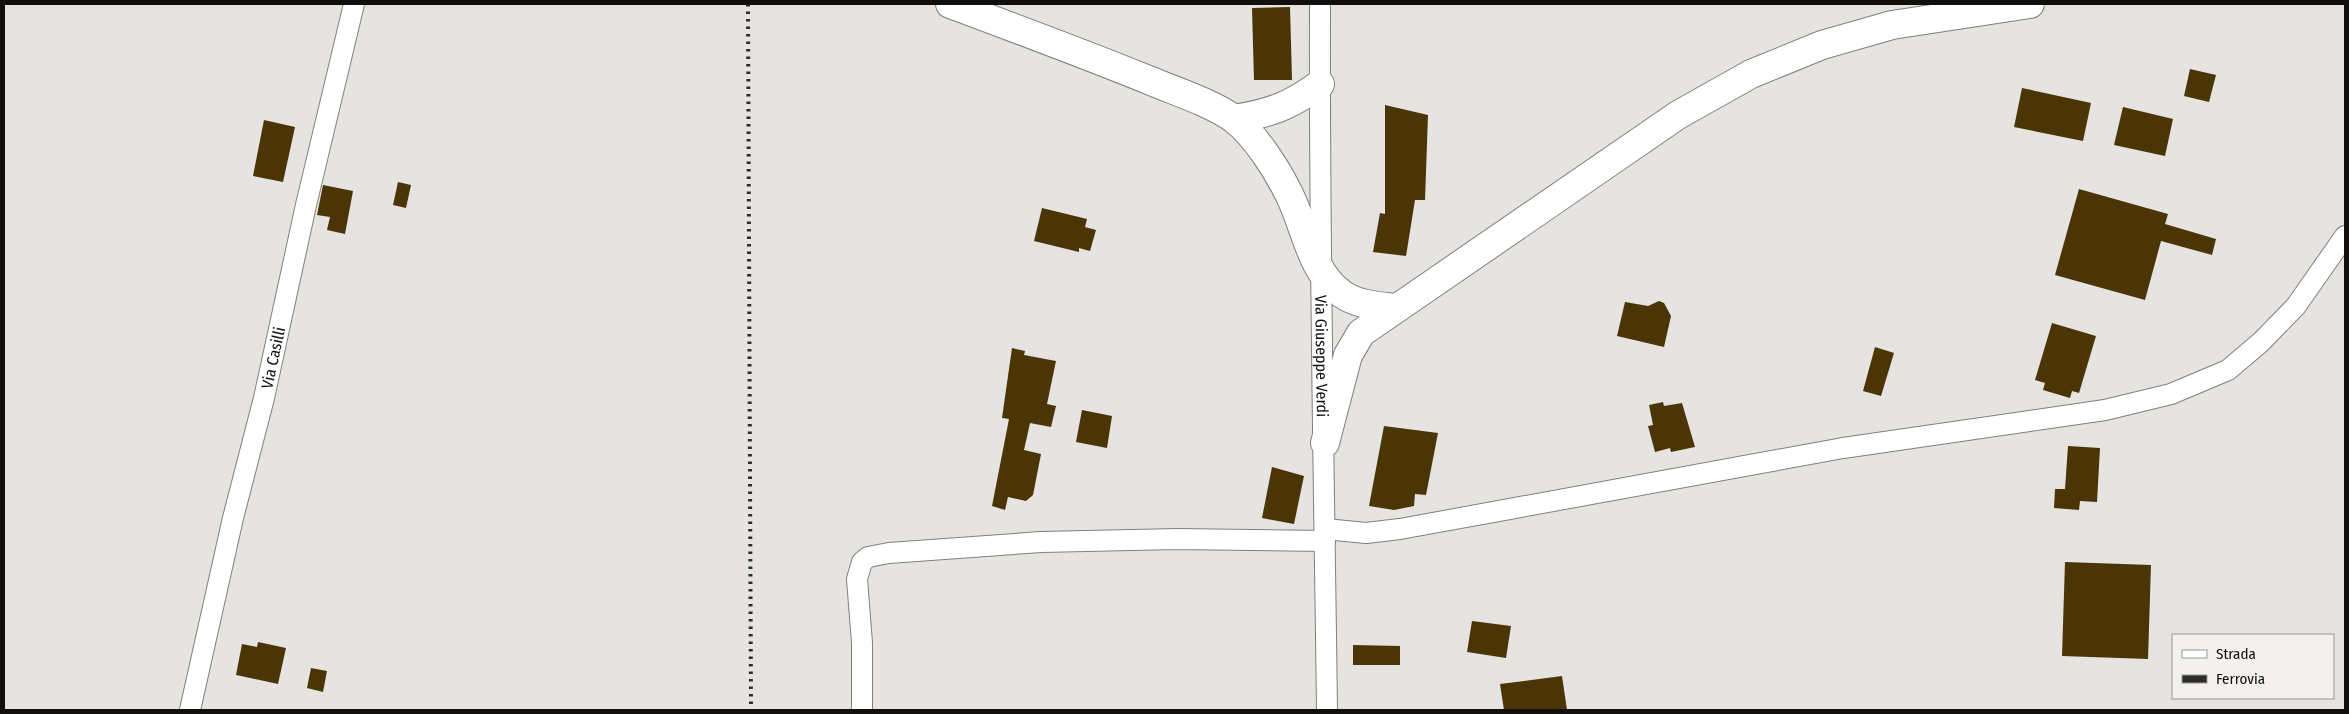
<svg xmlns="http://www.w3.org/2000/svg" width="2349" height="714" viewBox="0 0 2349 714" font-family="'Fira Sans Condensed',sans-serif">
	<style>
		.building { fill: #4b3406 }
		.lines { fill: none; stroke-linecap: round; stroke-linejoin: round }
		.minor-casing { stroke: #817f7c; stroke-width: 22 }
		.highway-casing { stroke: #817f7c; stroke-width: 30 }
		.minor { stroke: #fff; stroke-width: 20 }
		.highway { stroke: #fff; stroke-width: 28 }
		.rail { stroke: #2d2c2b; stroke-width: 4; stroke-dasharray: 2.5 5; stroke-linecap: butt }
		.labels { text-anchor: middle; stroke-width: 5; stroke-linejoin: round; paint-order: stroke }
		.street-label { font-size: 16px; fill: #100f0e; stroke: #f3f1ed }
	</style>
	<rect width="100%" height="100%" fill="#e6e4e0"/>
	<path class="building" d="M1290 7 1292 80H1254L1252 8Z
		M2190 69 2216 75 2209 102 2184 96Z
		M2022 88 2091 103 2083 141 2014 127Z
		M1385 105 1428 115 1425 200H1415L1406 256 1373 252 1380 213 1385 214Z
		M2123 107 2173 119 2165 156 2114 145Z
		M264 120 295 127 283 182 253 176Z
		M398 182 411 185 406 208 393 205Z
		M323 185 353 191 345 234 327 230 330 217 317 215Z
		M2079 189 2168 214 2165 224 2216 239 2212 255 2161 241 2145 300 2055 275Z
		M1042 208 1087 219 1085 227 1096 230 1090 251 1079 248V252L1034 241Z
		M1659 301 1664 303 1671 316 1664 347 1617 336 1625 302 1648 306Z
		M2052 323 2096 336 2079 393 2072 391 2070 398 2043 390 2045 383 2035 380Z
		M1875 347 1894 353 1881 396 1863 391Z
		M1012 348 1025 351 1024 355 1056 361 1047 404 1056 406 1051 427 1030 423 1024 450 1041 454 1033 495 1026 501 1008 497 1005 510 992 506 1009 419 1002 418Z
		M1663 402 1664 406 1682 403 1695 447 1671 452 1670 448 1655 452 1648 426 1653 425 1649 405Z
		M1082 410 1112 416 1107 448 1076 442Z
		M1384 426 1438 433 1426 495 1415 494 1414 506 1394 510 1369 506Z
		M2068 446 2100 448 2097 502 2080 501 2079 510 2054 508 2055 489H2065Z
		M1272 467 1304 476 1294 524 1262 518Z
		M2065 562 2151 565 2148 659 2062 656Z
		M1472 621 1511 626 1506 658 1467 652Z
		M258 642 286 648 278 684 236 675 242 644 257 647Z
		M1353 645 1400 646V665H1353Z
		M311 668 327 671 323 692 307 688Z
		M1562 676 1567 710H1504L1500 684Z"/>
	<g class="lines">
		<g class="minor-casing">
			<g id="minor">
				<path id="s1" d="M1320 4C1319 239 1324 475 1327 710"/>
				<path d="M1325 529 1366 533 1400 529 1843 448 2105 410 2171 394 2228 370 2261 342 2296 306 2345 236"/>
				<path id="s2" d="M190 710 233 518 264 398 306 205 354 4"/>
				<path d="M862 710V643L857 579 862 562 868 557 889 553 1041 542 1177 539 1325 541"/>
			</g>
		</g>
		<g class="highway-casing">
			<path id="highway" d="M950 4C1017 29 1085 54 1151 81 1177 92 1212 103 1234 119 1255 135 1276 168 1288 192 1306 226 1309 270 1342 294 1358 305 1378 306 1396 308
				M1234 119C1271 113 1290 106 1320 84
				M1325 443 1348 355 1361 333 1678 115 1751 74 1822 45 1892 25 2030 4"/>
		</g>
		<use href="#minor" class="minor"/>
		<use href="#highway" class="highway"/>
		<path class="rail" d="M748 4 751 710"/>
	</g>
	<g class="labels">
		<g class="street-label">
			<text dy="6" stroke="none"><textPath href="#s2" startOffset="362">Via Casilli</textPath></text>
			<text dy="6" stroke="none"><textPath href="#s1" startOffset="352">Via Giuseppe Verdi</textPath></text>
		</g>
	</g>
	<rect width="2349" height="714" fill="none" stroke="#100f0e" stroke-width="10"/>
	<rect x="2172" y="634" width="162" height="65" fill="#f3f1ed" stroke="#989794"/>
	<rect x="2182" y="650" width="25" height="8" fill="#ffffff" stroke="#989794"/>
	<text x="2216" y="659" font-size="15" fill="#100f0e">Strada</text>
	<rect x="2182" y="675" width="25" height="8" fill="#2d2c2b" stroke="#989794"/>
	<text x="2216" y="684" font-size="15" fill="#100f0e">Ferrovia</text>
</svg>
